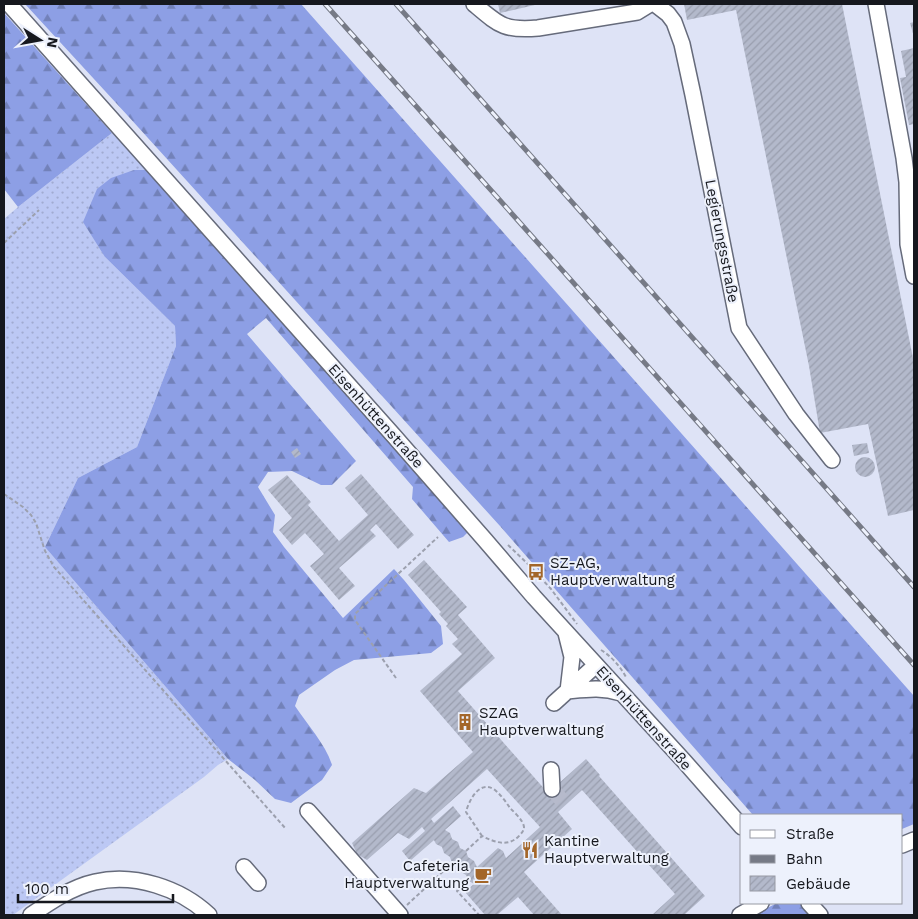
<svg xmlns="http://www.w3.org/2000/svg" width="918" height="919" viewBox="0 0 918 919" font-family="'Work Sans',sans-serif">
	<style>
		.grass { fill: url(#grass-dots) }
		.forest { fill: url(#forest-firs) }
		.building { fill: url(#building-hatch); fill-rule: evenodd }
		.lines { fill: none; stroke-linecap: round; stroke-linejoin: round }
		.minor-tunnel { stroke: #b6bacb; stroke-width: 15; stroke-dasharray: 15 8; stroke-linecap: butt }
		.minor-casing { stroke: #666b7b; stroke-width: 18 }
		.path { stroke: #9ca0ae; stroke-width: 2; stroke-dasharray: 4 2.5; stroke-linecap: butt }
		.minor { stroke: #fff; stroke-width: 15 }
		.rail-casing { stroke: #767a86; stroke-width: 5 }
		.rail { stroke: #edf1fc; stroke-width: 3; stroke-dasharray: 9; stroke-linecap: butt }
		.labels { text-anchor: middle; stroke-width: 4; stroke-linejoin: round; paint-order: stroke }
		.street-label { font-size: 15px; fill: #16181e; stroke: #edf1fc }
		.poi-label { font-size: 15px; fill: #16181e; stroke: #edf1fc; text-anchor: start }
	</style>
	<defs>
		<pattern id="grass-dots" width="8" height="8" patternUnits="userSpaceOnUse" patternTransform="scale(1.25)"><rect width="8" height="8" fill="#bcc8f4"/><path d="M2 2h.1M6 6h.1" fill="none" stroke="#a1abd1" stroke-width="1.8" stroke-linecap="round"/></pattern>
		<pattern id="forest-firs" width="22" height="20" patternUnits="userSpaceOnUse" patternTransform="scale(1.25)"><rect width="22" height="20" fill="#8d9fe5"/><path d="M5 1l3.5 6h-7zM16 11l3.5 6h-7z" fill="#7281b9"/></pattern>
		<pattern id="building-hatch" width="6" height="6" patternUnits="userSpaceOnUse" patternTransform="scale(1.25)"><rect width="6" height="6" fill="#b3b9cb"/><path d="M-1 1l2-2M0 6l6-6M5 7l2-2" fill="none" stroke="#999eae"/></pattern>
	</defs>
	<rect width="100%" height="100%" fill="#dee3f6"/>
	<path class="grass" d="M112 133 149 170 105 257 175 326 176 346 137 447 78 478 45 547 228 759 218 765 204 777 13 915H4V219L18 207Z"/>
	<path class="forest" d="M25 4H301L914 696V824L902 829V815H753L500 526 128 116Z
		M4 13 112 133 18 207 4 189Z
		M134 170H149L468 532 463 537 449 542 412 499 413 487 266 318 247 334 356 461 332 485H321L292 471 268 472 258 487 275 515 273 532 284 547 343 618 394 569 404 580 441 626 443 644 431 653 354 660 335 670 299 695 295 706C307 724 326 745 332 765L322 780 291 803 275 799 255 780 228 759 45 547 78 478 137 447 176 346 175 326 105 257 83 222 97 189 111 178Z
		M777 903H800L811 915H754Z"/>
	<path class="building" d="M498 4H539L500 13Z
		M684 4H842L914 363V510L888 516 868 424 820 433 809 366 736 10 687 20Z
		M914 22V37L910 23Z
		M914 48V124L909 125 900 78 906 77 901 51Z
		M867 443 869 453 854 456 852 445Z
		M297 448 301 454 295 458 291 452Z
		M855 467a10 10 0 1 1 20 0a10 10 0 1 1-20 0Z
		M361 474 414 535 398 549 376 524 370 530 376 536 339 568 355 586 339 600 310 566 324 554 305 533 292 545 279 530 292 518 268 490 287 475 311 502 308 505 339 541 368 515 345 488Z
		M424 560 467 607 458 615 495 658 458 691 548 793 586 759 600 775 599 776 705 896 684 915H652L675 894 582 790 558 812 572 829 524 872 562 915H534L518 897 497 915H485L465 892 474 884 469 881 466 875 461 872 459 866 452 863 450 857 444 853 442 847 436 844 434 840 410 861 402 851 425 831 422 827 409 839 398 833 367 860 357 854 352 843 414 788 426 793 473 752 420 691 462 654 452 644 458 639 446 626 448 624 439 614 441 612 408 575ZM487 769 540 827 506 858 503 851 498 848 477 867 474 861 468 857 466 851 460 848 458 842 452 839 450 833 445 830 461 816 453 806 434 823 431 819Z"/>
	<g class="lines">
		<path class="minor-tunnel" d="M552 789 566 805"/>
		<g class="minor-casing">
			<path id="minor" d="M9 4 394 436 485 540 534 597 684 761 742 827
				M474 4C499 25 504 31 538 28L637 12 650 4
				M655 4 668 14 674 22 682 44 693 95 739 328 796 414 832 460
				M876 4 904 158 907 182 908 244 914 276
				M566 633 572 657 568 691C588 689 602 687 621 693
				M554 703 596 665
				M551 770 552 789
				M308 811 400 915
				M902 845 914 840
				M244 867 258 883
				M809 903 820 915
				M31 915C50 902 72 887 95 882 135 873 180 888 209 915
				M740 915 761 903"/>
		</g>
		<path class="path" d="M4 243 39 210
			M4 494 23 507 31 515 36 523 45 551 54 567 286 829
			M508 545 529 565 551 589 577 624
			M601 650C611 656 620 666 626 677
			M396 678 355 620V614L438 537
			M466 851 482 836C494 842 507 847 518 837 521 834 524 831 524 827 523 820 515 813 510 808 506 802 501 795 495 790 480 779 469 800 466 812L482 836
			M469 881 457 891 479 915
			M407 905 452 863"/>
		<use href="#minor" class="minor"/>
		<g class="rail-casing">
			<path id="rail" d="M325 4 914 665
				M396 4 914 587"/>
		</g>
		<use href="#rail" class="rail"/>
	</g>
	<defs>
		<g id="bus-bare" transform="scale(1.35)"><path d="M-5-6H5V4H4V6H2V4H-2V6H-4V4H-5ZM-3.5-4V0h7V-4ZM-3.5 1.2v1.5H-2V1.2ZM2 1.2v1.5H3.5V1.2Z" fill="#a36629" stroke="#edf1fc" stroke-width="2.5" paint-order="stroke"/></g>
		<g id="building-bare" transform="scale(1.35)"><path d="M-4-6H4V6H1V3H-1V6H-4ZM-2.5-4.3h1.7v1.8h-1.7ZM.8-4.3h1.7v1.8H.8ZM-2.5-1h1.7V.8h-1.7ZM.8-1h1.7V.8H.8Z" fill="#a36629" stroke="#edf1fc" stroke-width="2.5" paint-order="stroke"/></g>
		<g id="restaurant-bare" transform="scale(1.35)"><path d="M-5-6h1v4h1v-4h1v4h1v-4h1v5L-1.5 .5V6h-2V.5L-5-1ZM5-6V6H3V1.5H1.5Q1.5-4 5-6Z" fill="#a36629" stroke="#edf1fc" stroke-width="2.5" paint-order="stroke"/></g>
		<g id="cafe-bare" transform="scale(1.35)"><path d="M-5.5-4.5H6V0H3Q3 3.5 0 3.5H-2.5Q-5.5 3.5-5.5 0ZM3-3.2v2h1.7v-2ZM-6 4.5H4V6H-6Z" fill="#a36629" stroke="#edf1fc" stroke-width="2.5" paint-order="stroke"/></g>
	</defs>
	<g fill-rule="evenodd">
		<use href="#bus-bare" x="536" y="572"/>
		<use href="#building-bare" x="465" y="722"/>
		<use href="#restaurant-bare" x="530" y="850"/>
		<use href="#cafe-bare" x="483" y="875"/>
	</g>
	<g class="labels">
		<g class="street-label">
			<text transform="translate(722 241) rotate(79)" y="5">Legierungsstraße</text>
			<text transform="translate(376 416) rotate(48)" y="5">Eisenhüttenstraße</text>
			<text transform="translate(644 718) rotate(48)" y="5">Eisenhüttenstraße</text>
		</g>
		<g class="poi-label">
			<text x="550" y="568">SZ-AG,<tspan x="550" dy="17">Hauptverwaltung</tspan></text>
			<text x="479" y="718">SZAG<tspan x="479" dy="17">Hauptverwaltung</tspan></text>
			<text x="544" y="846">Kantine<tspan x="544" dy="17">Hauptverwaltung</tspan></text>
			<text x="469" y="871" text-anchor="end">Cafeteria<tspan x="469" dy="17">Hauptverwaltung</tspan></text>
		</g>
	</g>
	<rect width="918" height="919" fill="none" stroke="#16181e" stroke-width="10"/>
	<rect x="740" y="814" width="162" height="90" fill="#edf1fc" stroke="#979aa3"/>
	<rect x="750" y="830" width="25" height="8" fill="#ffffff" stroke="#979aa3"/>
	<text x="786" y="839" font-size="15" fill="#16181e">Straße</text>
	<rect x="750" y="855" width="25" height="8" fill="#767a86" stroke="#979aa3"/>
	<text x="786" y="864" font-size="15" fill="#16181e">Bahn</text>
	<rect x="750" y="876" width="25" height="15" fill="url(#building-hatch)" stroke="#979aa3"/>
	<text x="786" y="889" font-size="15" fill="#16181e">Gebäude</text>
	<g transform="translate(40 40) rotate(101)" stroke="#edf1fc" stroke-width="4" paint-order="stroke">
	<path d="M0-4L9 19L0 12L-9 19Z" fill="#16181e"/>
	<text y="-8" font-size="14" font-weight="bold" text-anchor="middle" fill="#16181e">N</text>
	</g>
	<path d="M18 894v8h155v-8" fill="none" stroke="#16181e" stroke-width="2.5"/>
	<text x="25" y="894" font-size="15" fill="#16181e" stroke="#edf1fc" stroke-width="4" paint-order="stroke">100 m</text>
</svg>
